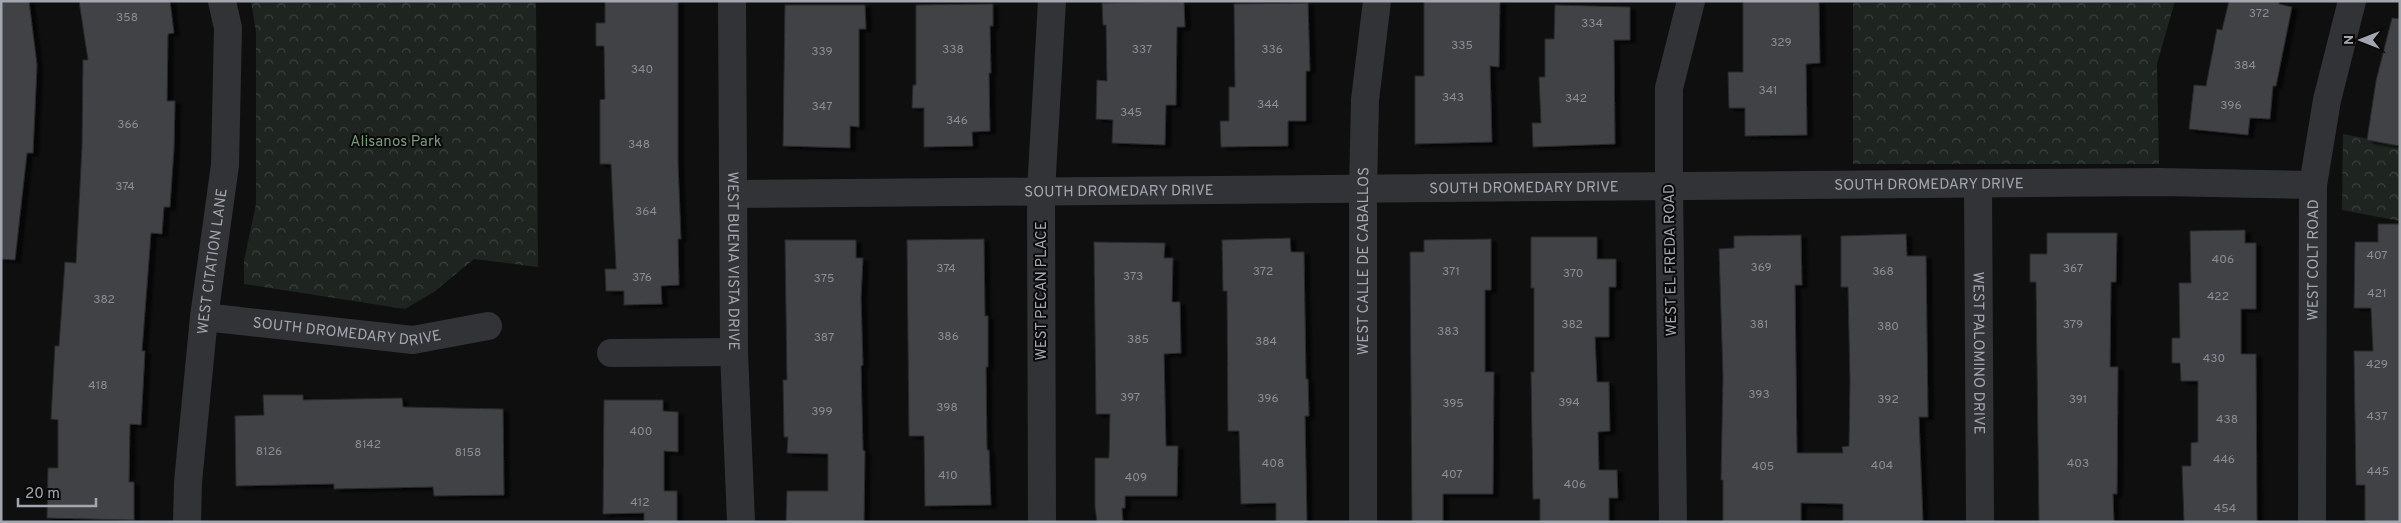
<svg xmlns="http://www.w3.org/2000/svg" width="2401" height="523" viewBox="0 0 2401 523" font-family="Overpass,sans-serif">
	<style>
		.forest { fill: url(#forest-crowns) }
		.building { fill: #414245; stroke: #29292c; filter: url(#shadow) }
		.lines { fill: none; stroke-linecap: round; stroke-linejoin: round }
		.minor { stroke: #323337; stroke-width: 28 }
		.labels { text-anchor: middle; stroke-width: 4; stroke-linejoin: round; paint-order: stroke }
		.number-label { font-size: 12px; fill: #8a8d94 }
		.park-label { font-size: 15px; fill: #7a997d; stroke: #0a0a0b }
		.street-label { font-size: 15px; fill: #a2a6af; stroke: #0a0a0b }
	</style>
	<defs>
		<pattern id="forest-crowns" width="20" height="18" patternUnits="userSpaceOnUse" patternTransform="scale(1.25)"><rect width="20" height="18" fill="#1e241f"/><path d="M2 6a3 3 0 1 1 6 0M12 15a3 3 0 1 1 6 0" fill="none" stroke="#3c413d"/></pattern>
		<filter id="shadow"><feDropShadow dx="5.5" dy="3" stdDeviation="1" flood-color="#0009"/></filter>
	</defs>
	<rect width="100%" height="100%" fill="#0f0f10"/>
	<path class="forest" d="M251 1H536L538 267 474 259 434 292 405 309 244 284V261L256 204V32Z
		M1853 1H2175L2157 64 2159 164H1853Z
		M2343 134 2400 145V221L2342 210Z"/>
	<path class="building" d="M1 1H29L37 65 33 153H27L15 260 1 259Z
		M79 1H170L174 33 168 34 167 101H175L174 148 170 207H164L162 234 151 233 142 351H145L141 425 130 424 129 482H134V520L47 518 48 468H58V420L51 419 55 346H59L65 262 76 263 82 147 83 60H88Z
		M605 1H678V163L681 239H678L679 285 661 286 662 304 624 305V291H606L605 269H616L611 164H600V100L605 99 604 46H596V23H605Z
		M1424 1H1500L1499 67 1490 66 1492 142 1415 144V76H1424Z
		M1743 1H1819L1820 63 1806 64 1807 135 1745 136V108H1729L1728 72H1743Z
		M2229 1H2279V4L2292 7 2276 86H2273L2270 119 2250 118 2248 135 2189 129 2194 85 2206 86 2217 29 2222 30Z
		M1184 2 1185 27H1177L1176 105H1166L1165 145 1112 143 1113 120 1096 119 1097 80 1107 81 1106 25H1103L1102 3Z
		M1308 3 1310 71H1306V121H1288V146L1221 147 1220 121H1229V87H1235L1234 4Z
		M993 4V26H990L991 73H989L990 131 972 132 973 146 924 147V108H912L913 85H916V5Z
		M785 5H865L866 29H859V127L850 126V148L783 146Z
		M1555 5 1630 7V40H1614L1615 144 1533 147 1532 123H1541L1539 77H1545V39H1554Z
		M2392 18 2400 19V146L2367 140 2376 81Z
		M2378 224H2400V522H2365V485H2356L2354 351H2373L2371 308H2354L2355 242H2378Z
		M2245 230V243H2256V309H2241V354H2256L2257 522H2184L2182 466H2191V443L2198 442V381H2181L2180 363H2172V338H2180L2179 283H2191L2190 231Z
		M2047 233H2117L2116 282H2111L2110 367H2118L2117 494H2113L2114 522H2039L2036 282H2030V254H2047Z
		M1906 234 1907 256H1926L1928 417H1919L1923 522H1843V504L1801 503V522H1723V480H1721L1723 376 1719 249 1734 248V236L1801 235 1802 285H1795L1797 453H1843L1842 447 1849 446 1850 381 1848 287H1841V236Z
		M1531 237H1597V259H1616V287H1609V337H1595L1597 382H1609L1610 431 1598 432 1599 470H1617L1618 498H1609V522H1540V499H1533L1531 372H1534V288H1531Z
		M1290 238 1291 252H1304L1306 379H1308L1309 416H1305L1307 522H1276V503L1241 504 1239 431H1228L1227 291H1223L1222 240Z
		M984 239 985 316H988V367H986L987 450H989L991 505 925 506 924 436H909L907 240Z
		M1491 239V290H1485V372H1494L1493 494H1443V522H1412L1410 252H1424V240Z
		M785 240H856V258H863L861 298 863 365 861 366 863 450 865 451 864 522H786L787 491H828V454L787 453 788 437H784L783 380H787Z
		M1094 242 1165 243 1164 258H1173L1172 302H1180L1181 353 1164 354 1166 446H1178L1177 496H1125V508H1122L1123 522H1097L1095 507V458H1109L1110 414H1096Z
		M263 395H303V400L402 398 403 407 503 409 504 495 434 496 433 487 334 489V484L236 486 235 416 264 415Z
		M604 400H663V411L678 412V452L664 451V491H677V522H644V513L603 514Z"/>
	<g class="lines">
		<g class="minor">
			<path id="s1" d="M732 1 734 352 741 522"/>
			<path id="s2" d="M1978 184 1980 522"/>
			<path id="s3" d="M734 194 2160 182 2313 185"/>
			<path id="s4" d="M204 317 413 340 488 326"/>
			<path d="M611 353 734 352"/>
			<path id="s5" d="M187 522 188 482 204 317 225 165 228 28 222 1"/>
			<path d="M1042 522 1041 191 1052 1"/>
			<path id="s6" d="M1363 522V189L1365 100 1377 1"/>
			<path d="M1673 522 1669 186V88L1691 1"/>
			<path id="s7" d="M2312 522 2313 185 2327 100 2352 1"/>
		</g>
	</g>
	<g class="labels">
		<g class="number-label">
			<text x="2259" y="17">372</text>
			<text x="127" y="21">358</text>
			<text x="1592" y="27">334</text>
			<text x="1781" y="46">329</text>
			<text x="1462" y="49">335</text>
			<text x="953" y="53">338</text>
			<text x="1142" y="53">337</text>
			<text x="1272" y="53">336</text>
			<text x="822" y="55">339</text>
			<text x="2245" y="69">384</text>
			<text x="642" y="73">340</text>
			<text x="1768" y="94">341</text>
			<text x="1453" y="101">343</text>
			<text x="1576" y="102">342</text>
			<text x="1268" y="108">344</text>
			<text x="2231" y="109">396</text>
			<text x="822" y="110">347</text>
			<text x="1131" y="116">345</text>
			<text x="957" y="124">346</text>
			<text x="128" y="128">366</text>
			<text x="639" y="148">348</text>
			<text x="125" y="190">374</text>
			<text x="646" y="215">364</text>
			<text x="2377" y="259">407</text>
			<text x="2223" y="263">406</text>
			<text x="1761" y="271">369</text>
			<text x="946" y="272">374</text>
			<text x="2073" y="272">367</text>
			<text x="1263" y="275">372</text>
			<text x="1451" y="275">371</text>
			<text x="1883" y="275">368</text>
			<text x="1573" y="277">370</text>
			<text x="1133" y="280">373</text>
			<text x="642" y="281">376</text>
			<text x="824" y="282">375</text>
			<text x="2377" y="297">421</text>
			<text x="2218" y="300">422</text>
			<text x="104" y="303">382</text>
			<text x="1572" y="328">382</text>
			<text x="1759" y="328">381</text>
			<text x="2073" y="328">379</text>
			<text x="1888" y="330">380</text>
			<text x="1448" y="335">383</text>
			<text x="948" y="340">386</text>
			<text x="824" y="341">387</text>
			<text x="1138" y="343">385</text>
			<text x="1266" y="345">384</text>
			<text x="2214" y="362">430</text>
			<text x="2377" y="368">429</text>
			<text x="98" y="389">418</text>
			<text x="1759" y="398">393</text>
			<text x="1130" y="401">397</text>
			<text x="1268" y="402">396</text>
			<text x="1888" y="403">392</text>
			<text x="2078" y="403">391</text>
			<text x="1569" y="406">394</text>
			<text x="1453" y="407">395</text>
			<text x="947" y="411">398</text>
			<text x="822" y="415">399</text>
			<text x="2377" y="420">437</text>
			<text x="2227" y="423">438</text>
			<text x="641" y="435">400</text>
			<text x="368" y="448">8142</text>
			<text x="269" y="455">8126</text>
			<text x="468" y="456">8158</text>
			<text x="2224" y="463">446</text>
			<text x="1273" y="467">408</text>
			<text x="2078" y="467">403</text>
			<text x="1882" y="469">404</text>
			<text x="1763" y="470">405</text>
			<text x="2378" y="475">445</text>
			<text x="1452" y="478">407</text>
			<text x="948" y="479">410</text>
			<text x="1136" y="481">409</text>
			<text x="1575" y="488">406</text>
			<text x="640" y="506">412</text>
			<text x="2225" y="512">454</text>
		</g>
		<g class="park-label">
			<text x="396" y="146">Alisanos Park</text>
		</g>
		<g class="street-label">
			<text dy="5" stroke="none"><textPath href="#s3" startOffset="1195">SOUTH DROMEDARY DRIVE</textPath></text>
			<text dy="5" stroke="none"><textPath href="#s3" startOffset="790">SOUTH DROMEDARY DRIVE</textPath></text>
			<text dy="5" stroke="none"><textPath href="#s3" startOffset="385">SOUTH DROMEDARY DRIVE</textPath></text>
			<text dy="5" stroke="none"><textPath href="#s7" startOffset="262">WEST COLT ROAD</textPath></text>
			<text transform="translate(1670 260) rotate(-91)" y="5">WEST EL FREDA ROAD</text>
			<text dy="5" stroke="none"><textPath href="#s5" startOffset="262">WEST CITATION LANE</textPath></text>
			<text dy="5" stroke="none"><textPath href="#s6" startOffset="261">WEST CALLE DE CABALLOS</textPath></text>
			<text dy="5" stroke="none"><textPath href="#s1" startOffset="260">WEST BUENA VISTA DRIVE</textPath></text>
			<text transform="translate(1041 291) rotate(-90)" y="5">WEST PECAN PLACE</text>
			<text dy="5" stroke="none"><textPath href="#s4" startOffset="144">SOUTH DROMEDARY DRIVE</textPath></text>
			<text dy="5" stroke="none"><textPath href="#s2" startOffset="169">WEST PALOMINO DRIVE</textPath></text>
		</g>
	</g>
	<rect width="2401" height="523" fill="none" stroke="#a2a6af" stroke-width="5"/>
	<g transform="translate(2361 40) rotate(270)" stroke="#0a0a0b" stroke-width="4" paint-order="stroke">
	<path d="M0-4L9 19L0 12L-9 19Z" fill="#a2a6af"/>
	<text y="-8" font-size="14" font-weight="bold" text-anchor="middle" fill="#a2a6af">N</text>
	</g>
	<path d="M18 498v8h78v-8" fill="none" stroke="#a2a6af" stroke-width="2.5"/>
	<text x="25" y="498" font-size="15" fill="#a2a6af" stroke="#0a0a0b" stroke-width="4" paint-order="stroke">20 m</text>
</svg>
